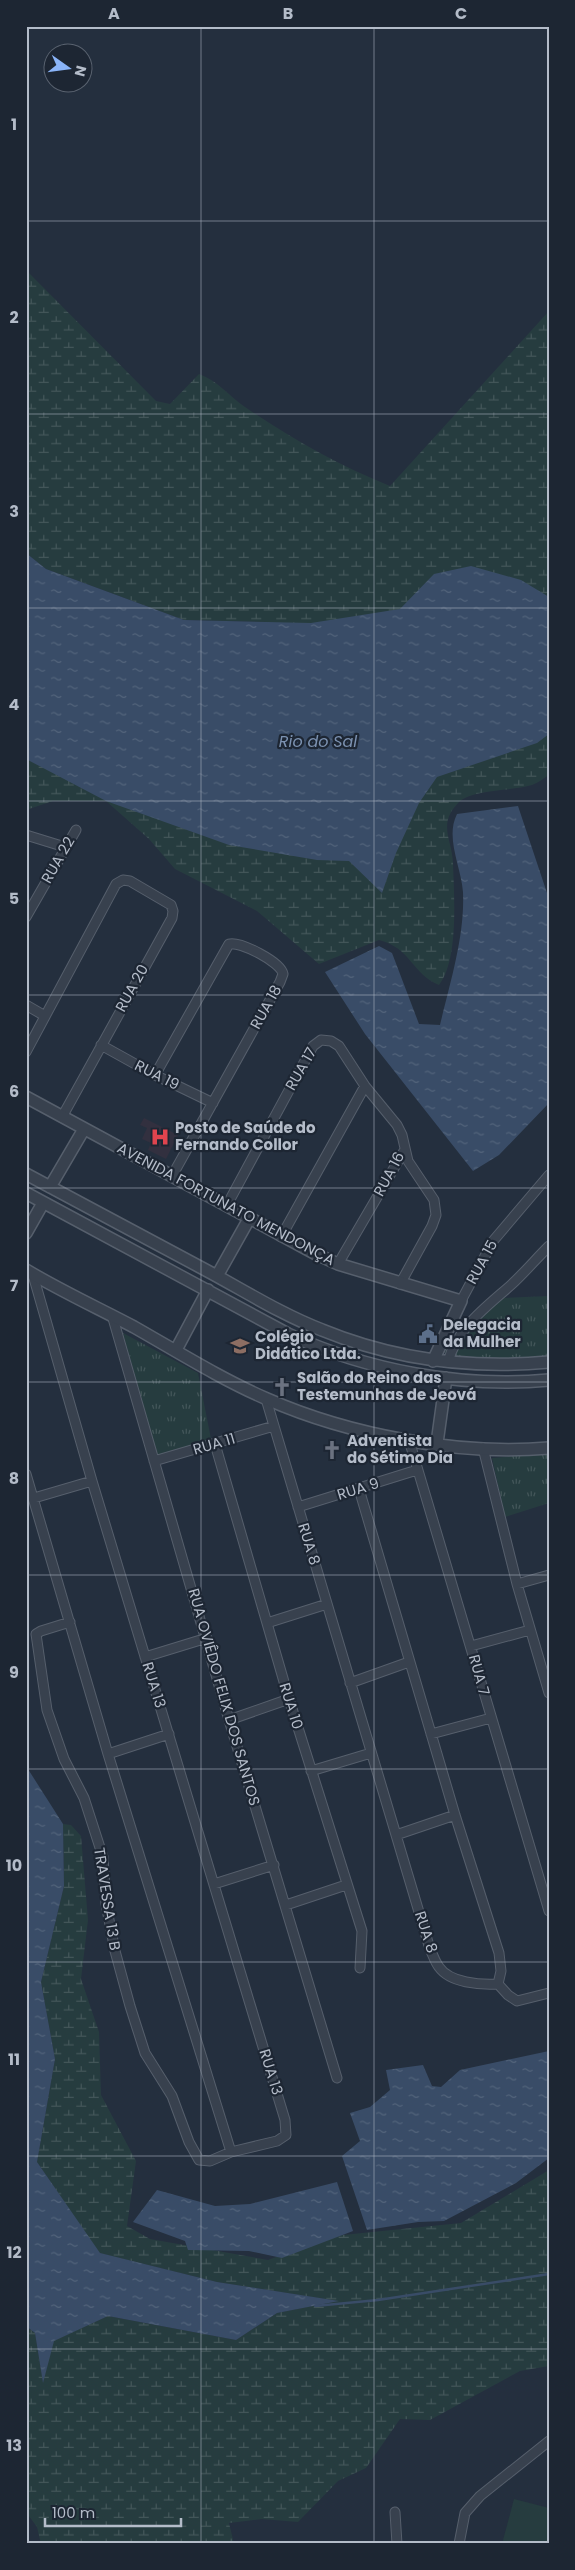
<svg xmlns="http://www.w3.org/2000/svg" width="575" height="2570" viewBox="0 0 575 2570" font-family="Poppins,sans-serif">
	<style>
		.medical { fill: #32303f }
		.grass { fill: url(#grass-tufts) }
		.wetland { fill: url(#wetland-marsh) }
		.pitch { fill: #263c3f }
		.water { fill: url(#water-ripples) }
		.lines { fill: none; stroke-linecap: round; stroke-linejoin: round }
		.stream { stroke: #394c67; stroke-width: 2.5 }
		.minor-casing { stroke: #565f6c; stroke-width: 11 }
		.tertiary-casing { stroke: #565f6c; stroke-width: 14 }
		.minor { stroke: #38414e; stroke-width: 9 }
		.tertiary { stroke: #38414e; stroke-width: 11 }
		.grid { fill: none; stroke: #b4bcc9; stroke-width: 1; stroke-opacity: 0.55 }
		.labels { text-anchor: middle; stroke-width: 4.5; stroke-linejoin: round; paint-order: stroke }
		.street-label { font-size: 15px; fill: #b4bcc9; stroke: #1d2633 }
		.poi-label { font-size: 15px; font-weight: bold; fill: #b4bcc9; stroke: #1d2633; text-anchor: start }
		.water-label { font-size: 16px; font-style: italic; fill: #7c92b1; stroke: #1d2633 }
		.neatline { fill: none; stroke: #b4bcc9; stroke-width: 2 }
		.grid-label { font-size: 16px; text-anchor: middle; font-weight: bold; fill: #b4bcc9 }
	</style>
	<defs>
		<pattern id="grass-tufts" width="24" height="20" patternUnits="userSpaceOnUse" patternTransform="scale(1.25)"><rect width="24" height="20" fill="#263c3f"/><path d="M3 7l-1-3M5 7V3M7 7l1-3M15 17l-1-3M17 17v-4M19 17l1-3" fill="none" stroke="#435659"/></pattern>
		<pattern id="wetland-marsh" width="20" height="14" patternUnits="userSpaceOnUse" patternTransform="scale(1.25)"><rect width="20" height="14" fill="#263c3f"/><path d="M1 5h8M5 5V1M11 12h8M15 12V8" fill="none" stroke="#435659"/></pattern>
		<pattern id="water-ripples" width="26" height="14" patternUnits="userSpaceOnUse" patternTransform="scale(1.25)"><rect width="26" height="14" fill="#394c67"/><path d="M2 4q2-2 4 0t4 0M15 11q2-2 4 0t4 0" fill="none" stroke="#53647b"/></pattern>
	</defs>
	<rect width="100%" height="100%" fill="#242f3e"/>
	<path class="medical" d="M144 1118 178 1135 166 1159 148 1150 151 1143 142 1139 147 1128 140 1125Z"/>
	<path class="grass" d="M549 1296V1359C514 1360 475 1364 443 1352L473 1318 501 1298Z
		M123 1333 198 1373 211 1439 158 1457Z
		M549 1453V1503L505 1517 492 1458Z"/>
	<path class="wetland" d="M26 270 156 401 170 404 199 374C218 381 229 396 245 407 290 438 340 466 390 486L549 311V775C544 778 538 783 532 785 513 791 473 789 459 802 437 824 452 839 453 863 454 895 459 960 439 985 412 974 411 948 379 940L319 964 257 911 175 869 149 839 106 801H53L26 810V759L58 774 267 622 184 620 46 569 26 553Z
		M63 1824 71 1825 81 1836 88 1920 81 1979 99 2032 101 2095 136 2161 127 2226 150 2239 268 2260 333 2236 461 2223 549 2170V2366L520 2371 430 2420 400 2419 366 2468 338 2481 298 2522 262 2519 229 2523 234 2544H41L37 2527 26 2512V2326L35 2333 43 2382 53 2341 108 2316 236 2340 277 2313 337 2301 217 2282 99 2253 37 2162 55 2059 41 1982 64 1886Z"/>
	<path class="pitch" d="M514 2499 549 2508V2544H502Z"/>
	<path class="water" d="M26 553 46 569 184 620 311 623 400 609 434 574 471 566 521 580 549 597V734L537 743 437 777 419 803 396 853 382 893 349 861 317 860 229 845 106 801 26 759Z
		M518 806 549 899V1103L499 1155 473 1171 365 1034 325 972 379 946 392 953 419 1024 440 1025C450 983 465 936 463 892 461 866 445 838 457 814Z
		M26 1766 63 1824 64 1886 41 1982 55 2059 37 2162 100 2253 217 2282 339 2301 277 2313 236 2340 108 2316 54 2341 43 2383 35 2333 26 2326Z
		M549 2051V2158L516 2183 444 2221 418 2222 367 2230 342 2156 360 2141 350 2113 370 2107 390 2090 386 2070 423 2065 432 2086 441 2087 460 2070Z
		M337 2182 353 2231 282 2258 249 2251 188 2250 185 2241 133 2222 157 2190 215 2206 250 2204Z"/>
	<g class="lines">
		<path class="stream" d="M315 2306 378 2300 549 2274"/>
		<g class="minor-casing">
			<path id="minor" d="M26 835 65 847
				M26 917 76 830
				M26 1005 45 1016
				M101 1045 155 1075 213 1103
				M26 1052 116 884 123 880 130 881 171 905 173 911 172 918 62 1117
				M155 1075 229 944C240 941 281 962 283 974L280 982 172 1176
				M227 1205 313 1046 321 1040 331 1041 339 1046 365 1086 397 1125 402 1135 408 1161 434 1200 436 1215 432 1226 400 1284
				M281 1237 365 1086
				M338 1264 404 1151
				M33 1275 92 1481 285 2120 286 2135 277 2141 231 2152 210 2161 199 2160 189 2142 172 2096 145 2053 130 2006 115 1951 106 1904 103 1857 84 1798 64 1759 47 1710 36 1634 41 1631 70 1622
				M461 1301 493 1241 549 1175
				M112 1315 229 1720 337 2078
				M448 1362C457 1328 485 1308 511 1285 524 1273 536 1259 549 1246
				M266 1399 430 1949C433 1955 435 1962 439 1967 450 1983 480 1985 498 1984
				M409 1440 549 1911
				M215 1444 289 1699 362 1931 360 1968
				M483 1448 517 1584 549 1693
				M154 1461 274 1426
				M26 1474 108 1754 231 2152
				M359 1489 455 1815 499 1953 501 1971 498 1984
				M34 1498 92 1481
				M298 1507 417 1470
				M517 1584 549 1575
				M267 1623 327 1604
				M471 1646 530 1630
				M145 1657 207 1638
				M350 1683 409 1662
				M229 1720 289 1699
				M431 1734 491 1718
				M108 1754 169 1734
				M311 1771 371 1753
				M396 1835 455 1815
				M214 1884 274 1865
				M286 1905 346 1885
				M498 1984 508 1995 517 2001 549 1993
				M395 2512 397 2544
				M459 2544 465 2513 480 2496 549 2441"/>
		</g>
		<g class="tertiary-casing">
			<path id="tertiary" d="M26 1097 316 1254 338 1264 461 1301 433 1361
				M26 1174C84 1205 142 1236 200 1267 240 1288 280 1314 322 1330 395 1360 471 1369 549 1362
				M50 1187 84 1129
				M26 1193 288 1334C368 1371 461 1388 549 1380
				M26 1233 43 1203
				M26 1270C61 1291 98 1308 134 1327 178 1352 221 1379 267 1399 349 1435 459 1456 549 1448
				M217 1276 249 1219
				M176 1350 208 1290
				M437 1443 446 1378"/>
		</g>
		<use href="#minor" class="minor"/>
		<use href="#tertiary" class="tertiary"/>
	</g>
	<path class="grid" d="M201 26V2544M374 26V2544M26 221H549M26 414H549M26 608H549M26 801H549M26 995H549M26 1188H549M26 1382H549M26 1575H549M26 1769H549M26 1962H549M26 2156H549M26 2349H549"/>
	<defs>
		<g id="hospital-bare" transform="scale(1.5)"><path d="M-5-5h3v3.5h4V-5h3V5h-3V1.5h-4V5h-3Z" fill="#e0444e" stroke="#1d2633" stroke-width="2.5" paint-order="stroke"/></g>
		<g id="civic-bare" transform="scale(1.5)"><path d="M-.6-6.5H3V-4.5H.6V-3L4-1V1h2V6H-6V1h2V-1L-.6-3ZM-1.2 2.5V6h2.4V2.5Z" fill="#5c6f8a" stroke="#1d2633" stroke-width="2.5" paint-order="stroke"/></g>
		<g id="school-bare" transform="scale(1.5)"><path d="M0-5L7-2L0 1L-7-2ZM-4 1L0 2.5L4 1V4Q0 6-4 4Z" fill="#8d6e63" stroke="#1d2633" stroke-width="2.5" paint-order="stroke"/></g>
		<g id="church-bare" transform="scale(1.5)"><path d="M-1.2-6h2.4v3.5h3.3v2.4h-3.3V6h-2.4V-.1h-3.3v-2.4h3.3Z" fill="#6b7280" stroke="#1d2633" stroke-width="2.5" paint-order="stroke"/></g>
	</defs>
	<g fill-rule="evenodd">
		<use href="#hospital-bare" x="160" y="1137"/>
		<use href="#civic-bare" x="428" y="1334"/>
		<use href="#school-bare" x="240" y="1346"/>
		<use href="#church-bare" x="282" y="1387"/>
		<use href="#church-bare" x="332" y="1450"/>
	</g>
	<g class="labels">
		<g class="street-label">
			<text transform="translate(58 860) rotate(-60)" y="5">RUA 22</text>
			<text transform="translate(132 988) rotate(-61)" y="5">RUA 20</text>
			<text transform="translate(266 1007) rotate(-61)" y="5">RUA 18</text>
			<text transform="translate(301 1069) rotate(-60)" y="5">RUA 17</text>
			<text transform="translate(157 1075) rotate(27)" y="5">RUA 19</text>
			<text transform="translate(389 1174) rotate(-62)" y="5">RUA 16</text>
			<text transform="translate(226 1204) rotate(28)" y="5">AVENIDA FORTUNATO MENDONÇA</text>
			<text transform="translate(482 1262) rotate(-61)" y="5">RUA 15</text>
			<text transform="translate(214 1444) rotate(-16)" y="5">RUA 11</text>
			<text transform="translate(358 1489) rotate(-17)" y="5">RUA 9</text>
			<text transform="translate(309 1544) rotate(73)" y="5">RUA 8</text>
			<text transform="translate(479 1675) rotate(75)" y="5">RUA 7</text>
			<text transform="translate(154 1685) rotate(73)" y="5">RUA 13</text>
			<text transform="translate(224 1697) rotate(74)" y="5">RUA OVIÊDO FELIX DOS SANTOS</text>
			<text transform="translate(291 1706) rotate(73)" y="5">RUA 10</text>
			<text transform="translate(107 1899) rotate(81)" y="5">TRAVESSA 13 B</text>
			<text transform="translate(426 1932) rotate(72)" y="5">RUA 8</text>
			<text transform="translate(271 2072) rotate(73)" y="5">RUA 13</text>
		</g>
		<g class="poi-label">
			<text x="175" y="1133">Posto de Saúde do<tspan x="175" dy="17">Fernando Collor</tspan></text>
			<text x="443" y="1330">Delegacia<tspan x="443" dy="17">da Mulher</tspan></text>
			<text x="255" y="1342">Colégio<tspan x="255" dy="17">Didático Ltda.</tspan></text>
			<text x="297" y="1383">Salão do Reino das<tspan x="297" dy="17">Testemunhas de Jeová</tspan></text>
			<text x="347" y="1446">Adventista<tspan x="347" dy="17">do Sétimo Dia</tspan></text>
		</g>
		<g class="water-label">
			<text x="318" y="747">Rio do Sal</text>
		</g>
	</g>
	<rect width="575" height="2570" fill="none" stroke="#1d2633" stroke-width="55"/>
	<g transform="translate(68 68) rotate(104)"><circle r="24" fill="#1d2633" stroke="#59626f"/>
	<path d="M0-4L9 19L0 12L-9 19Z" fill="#8ab4f8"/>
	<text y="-8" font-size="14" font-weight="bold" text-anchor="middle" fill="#b4bcc9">N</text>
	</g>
	<path d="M45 2518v8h136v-8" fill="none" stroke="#b4bcc9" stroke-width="2.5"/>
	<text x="52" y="2518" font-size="15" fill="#b4bcc9" stroke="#1d2633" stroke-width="4" paint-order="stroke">100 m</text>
	<rect x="28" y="28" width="520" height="2514" class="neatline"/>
	<g class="grid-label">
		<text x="114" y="19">A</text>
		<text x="288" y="19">B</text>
		<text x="461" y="19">C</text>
		<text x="14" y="130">1</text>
		<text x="14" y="323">2</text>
		<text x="14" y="517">3</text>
		<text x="14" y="710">4</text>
		<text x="14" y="904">5</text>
		<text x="14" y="1097">6</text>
		<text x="14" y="1291">7</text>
		<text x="14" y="1484">8</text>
		<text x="14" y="1678">9</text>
		<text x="14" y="1871">10</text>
		<text x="14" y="2065">11</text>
		<text x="14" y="2258">12</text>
		<text x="14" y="2451">13</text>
	</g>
</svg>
